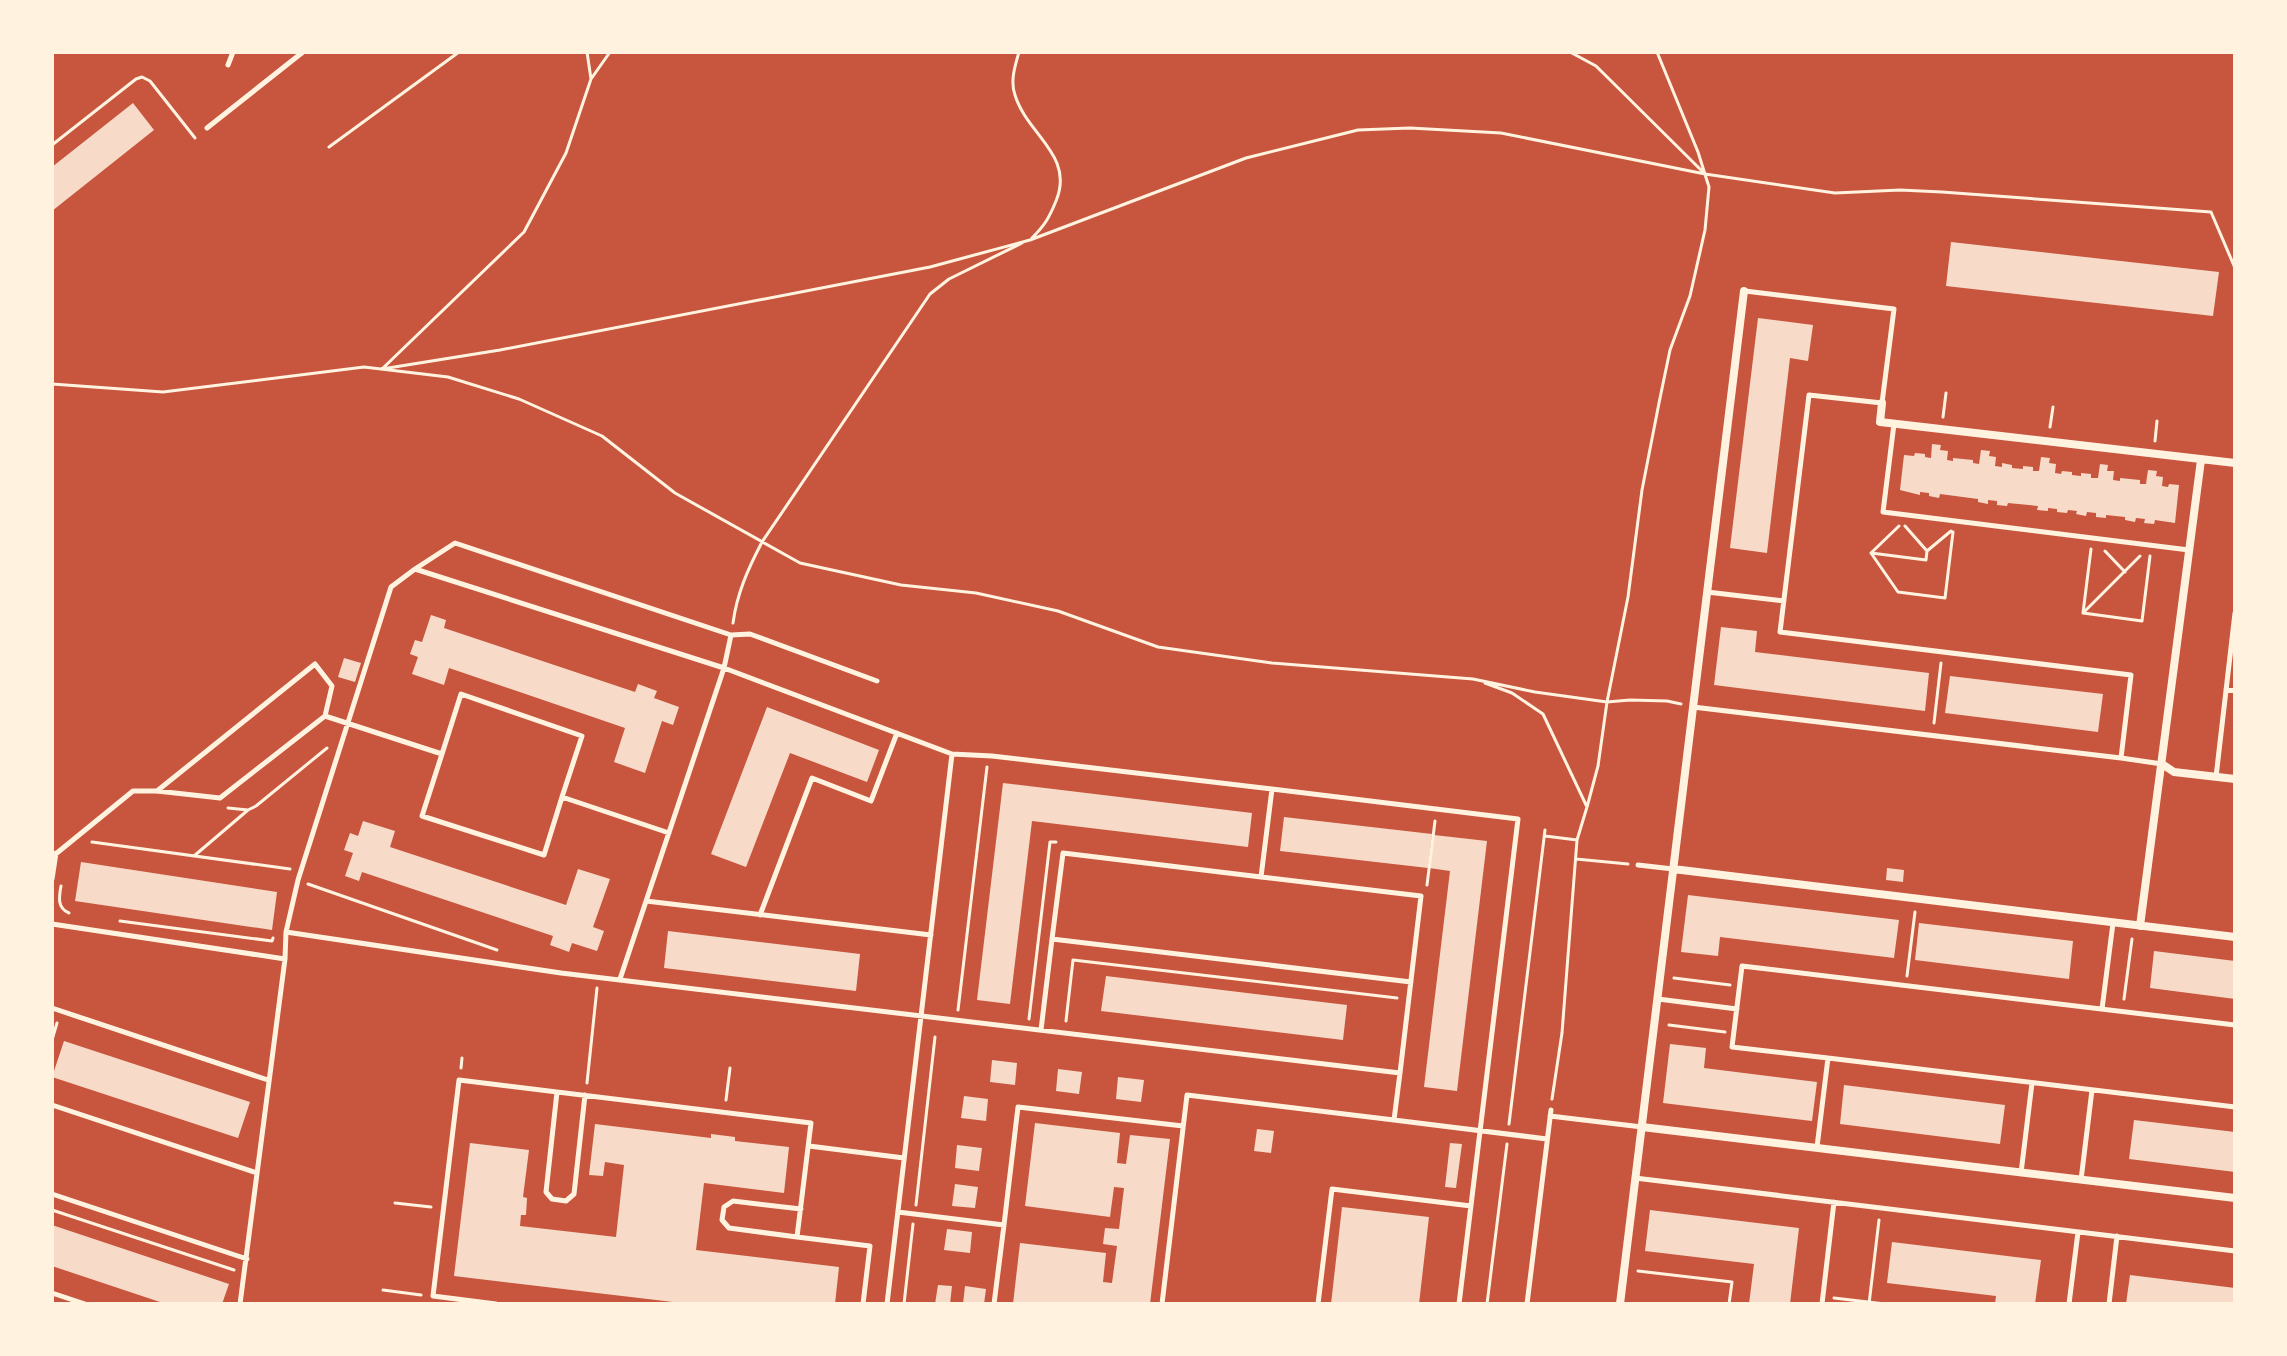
<svg xmlns="http://www.w3.org/2000/svg" width="2287" height="1356" viewBox="0 0 2287 1356" font-family="Lora,serif">
	<style>
		.building { fill: #f7dbc8 }
		.lines { fill: none; stroke-linecap: round; stroke-linejoin: round }
		.path { stroke: #fff3e0; stroke-width: 3 }
		.service { stroke: #fff3e0; stroke-width: 5 }
		.minor { stroke: #fff3e0; stroke-width: 8 }
	</style>
	<rect width="100%" height="100%" fill="#c8553d"/>
	<path class="building" d="M133 103 154 130 52 211V167Z
		M1951 242 2219 272 2213 316 1946 286Z
		M1758 318 1813 325 1808 361 1790 358 1767 553 1730 548Z
		M1932 444 1941 445 1940 450 1948 451 1947 460 1953 461V458L1973 460V463L1979 464 1981 450 1990 451 1989 456 1996 457 1995 466 2002 467V463L2012 465V468L2023 469V466L2033 467V471H2039L2041 457 2050 458 2049 463 2056 464 2055 473 2061 474 2062 471 2072 472V475L2081 476V473L2091 474V478H2098L2100 464 2108 465 2107 471H2114L2113 480 2120 481V478L2140 480V484H2146L2148 470 2157 471 2156 476 2163 477 2162 486 2168 487 2169 484 2179 485 2175 523 2155 520 2154 524 2144 523 2145 519 2136 518 2135 522 2125 520V517L2106 515V518L2096 517V513L2087 512 2086 516 2076 514 2077 511 2068 510 2067 513 2057 512V509L2048 508V511L2037 510 2038 506 2008 503 2007 506 1997 505V501L1988 500V504L1978 502V499L1940 494 1939 498 1929 496V493L1920 492V495L1900 490 1904 455 1914 456 1915 453 1925 454V457L1931 458Z
		M431 615 446 620 444 628 635 692 638 684 657 691 654 698 679 707 673 725 662 721 645 773 614 762 625 728 449 668 444 685 412 674 418 657 410 654 415 640 422 642Z
		M1721 627 1757 631 1755 652 1929 673 1925 711 1714 685Z
		M344 658 361 663 355 682 338 677Z
		M1950 676 2103 694 2098 732 1945 713Z
		M767 707 879 750 867 782 790 753 746 867 711 854Z
		M1003 783 1252 813 1248 847 1032 821 1010 1004 977 1000Z
		M1284 817 1432 834 1428 868 1280 851Z
		M363 821 395 831 390 847 566 905 578 869 610 879 593 927 604 931 597 951 572 943 569 952 550 945 553 936 362 872 359 881 345 876 353 853 344 850 350 833 358 836Z
		M1434 835 1487 841 1457 1091 1424 1087 1450 871 1429 868Z
		M81 862 277 892 272 930 75 901Z
		M1887 868 1904 870 1903 882 1886 880Z
		M1688 895 1899 920 1894 958 1720 937 1718 956 1681 952Z
		M1919 923 2073 941 2069 979 1915 960Z
		M668 931 860 954 856 991 664 968Z
		M2154 951 2235 961V999L2150 988Z
		M1106 976 1347 1005 1343 1040 1101 1011Z
		M64 1041 250 1102 238 1138 52 1077Z
		M1670 1044 1706 1048 1704 1068 1817 1082 1812 1121 1663 1103Z
		M992 1060 1017 1063 1015 1085 990 1082Z
		M1058 1069 1082 1072 1079 1094 1056 1091Z
		M1118 1077 1144 1080 1141 1102 1116 1099Z
		M1844 1085 2005 1105 2000 1144 1840 1124Z
		M964 1096 988 1099 986 1121 961 1118Z
		M2134 1120 2235 1132V1172L2129 1159Z
		M1035 1123 1120 1133 1117 1163 1126 1164 1130 1135 1170 1139 1150 1304H1013L1020 1243 1106 1253 1103 1282 1112 1283 1117 1246 1103 1244 1105 1228 1119 1229 1124 1188 1114 1187 1110 1217 1025 1206Z
		M595 1124 711 1138V1134L735 1137V1141L789 1147 784 1193 704 1183 696 1250 839 1267 835 1304H690L454 1276 470 1143 529 1150 523 1197 527 1198 526 1215H521L520 1226 616 1237 624 1165 605 1162 603 1176 589 1175Z
		M1257 1129 1274 1131 1271 1153 1254 1151Z
		M1450 1143 1462 1144 1456 1188 1445 1187Z
		M957 1145 982 1148 979 1171 955 1168Z
		M955 1184 978 1187 975 1208 952 1206Z
		M1342 1207 1429 1217 1419 1304H1331Z
		M1650 1210 1799 1228 1790 1304H1749L1754 1264 1645 1251Z
		M52 1225 229 1284 222 1304H166L52 1266Z
		M947 1229 972 1232 970 1253 944 1250Z
		M1892 1242 2041 1260 2035 1304H1995L1996 1296 1887 1283Z
		M2130 1275 2235 1288V1304H2126Z
		M938 1285 952 1286 950 1304H935Z
		M965 1286 986 1289 984 1304H963Z"/>
	<g class="lines">
		<path class="path" d="M587 52 591 79 566 153 524 232 382 369 500 350 930 267 1030 240 1246 158 1358 130 1410 128 1501 133 1705 174 1835 193 1900 190 1942 192 2211 212 2235 268
			M1019 52C1015 66 1010 81 1015 95 1027 135 1075 155 1056 201 1049 218 1045 225 1032 238
			M1570 52 1596 66 1702 171
			M591 79 610 52
			M52 145 136 79 142 77 150 81 195 138
			M329 147 459 52
			M52 384 163 392 364 367 448 377 519 399 602 436 675 493 800 563 901 585 976 593 1058 611 1158 647 1272 663 1473 679 1535 692 1607 702 1630 700 1667 701 1681 704
			M1943 417 1946 393
			M2050 427 2053 407
			M2155 441 2157 421
			M1899 526 1871 553 1898 592 1945 598 1953 532
			M1905 526 1927 551 1951 531
			M2091 549 2083 613 2142 621 2150 556
			M2105 551 2125 572
			M1871 553 1926 560 1927 551
			M2083 613 2140 556
			M733 623C737 593 748 569 762 542L930 294 949 279 1022 243
			M1485 683 1512 693 1543 714 1587 807 1577 840 1562 1033 1552 1099
			M1934 723 1941 663
			M1587 807 1598 766 1607 702 1628 597 1642 490 1659 403 1670 350 1690 296 1705 230 1709 187 1698 152 1657 52
			M228 808 248 810 256 806 327 748
			M1545 836 1577 840
			M92 842 290 869
			M194 856 248 810
			M1576 859 1628 864
			M308 884 497 950
			M1427 885 1435 821
			M61 886C59 897 57 908 69 913
			M120 921 272 941 273 938
			M1907 976 1915 912
			M1674 978 1730 985
			M2124 999 2132 939
			M958 1010 987 767
			M1029 1019 1050 842H1056
			M1066 1021 1073 960 1397 998
			M1669 1025 1725 1032
			M52 1040 57 1023
			M461 1068 462 1058
			M587 1083 597 988
			M726 1100 730 1068
			M1509 1124 1545 830
			M395 1203 431 1207
			M916 1205 935 1037
			M52 1210 234 1270
			M1638 1271 1732 1282 1729 1304
			M383 1290 421 1295
			M1834 1298 1885 1304
			M904 1304 913 1224
			M1487 1304 1507 1144
			M1869 1304 1879 1220"/>
		<path class="service" d="M228 65 233 52
			M207 128 303 52
			M1894 424 1883 512 2189 550
			M415 569 455 543 731 635 750 634 877 681
			M1707 592 1784 601
			M2226 689 2235 691
			M1693 707 2121 758 2131 675 1780 632 1809 395 1882 403 1894 309 1745 291
			M442 754 461 694 582 736 562 797
			M2121 758 2162 764
			M2216 777 2235 613
			M157 791 315 664 332 686 325 716
			M52 857 133 791H157L220 798 325 716 442 754 422 816 544 855 562 797 669 833
			M1638 865 1673 869
			M52 879 56 853
			M646 901 931 935
			M760 915 812 778 871 801 897 733
			M52 924 285 959
			M286 932 561 973 1400 1073 1394 1120 1547 1139
			M1052 939 1063 853 1261 877
			M620 979 724 668 731 635
			M1658 999 1737 1009
			M52 1008 268 1080
			M2102 1009 2113 923
			M1041 1030 1052 939 1411 982
			M1828 1058 2235 1107
			M1400 1073 1421 896 1261 877 1272 789 1518 819 1459 1304
			M557 1092 546 1192 552 1199 566 1201 574 1194 585 1095
			M52 1105 257 1173
			M1550 1116 1642 1127
			M809 1146 904 1158
			M1817 1147 1828 1058 1732 1047 1742 966 2235 1025
			M2021 1173 2032 1083
			M1635 1178 2235 1251
			M2081 1180 2092 1090
			M52 1194 247 1259
			M898 1212 1004 1225 994 1304
			M1004 1225 1018 1107 1183 1126
			M797 1237 729 1228 722 1220 724 1207 733 1201 801 1209
			M52 1293 85 1304
			M240 1304 285 959 286 932 298 880 391 587 415 569 724 668 952 754 992 756 1272 789
			M496 1304 433 1296 459 1080 811 1123 797 1237 870 1246 863 1304
			M887 1304 952 754
			M1162 1304 1187 1095 1394 1120
			M1318 1304 1332 1189 1471 1206
			M1527 1304 1551 1110
			M1822 1304 1834 1202
			M2069 1304 2078 1232
			M2109 1304 2117 1236"/>
		<path class="minor" d="M1882 403 1880 422 2235 463
			M2162 764 2174 772 2235 779
			M1673 869 2235 937
			M2140 926 2201 460
			M1642 1127 2235 1198
			M1620 1304 1744 291"/>
	</g>
	<rect width="2287" height="1356" fill="none" stroke="#fff3e0" stroke-width="108"/>
</svg>
